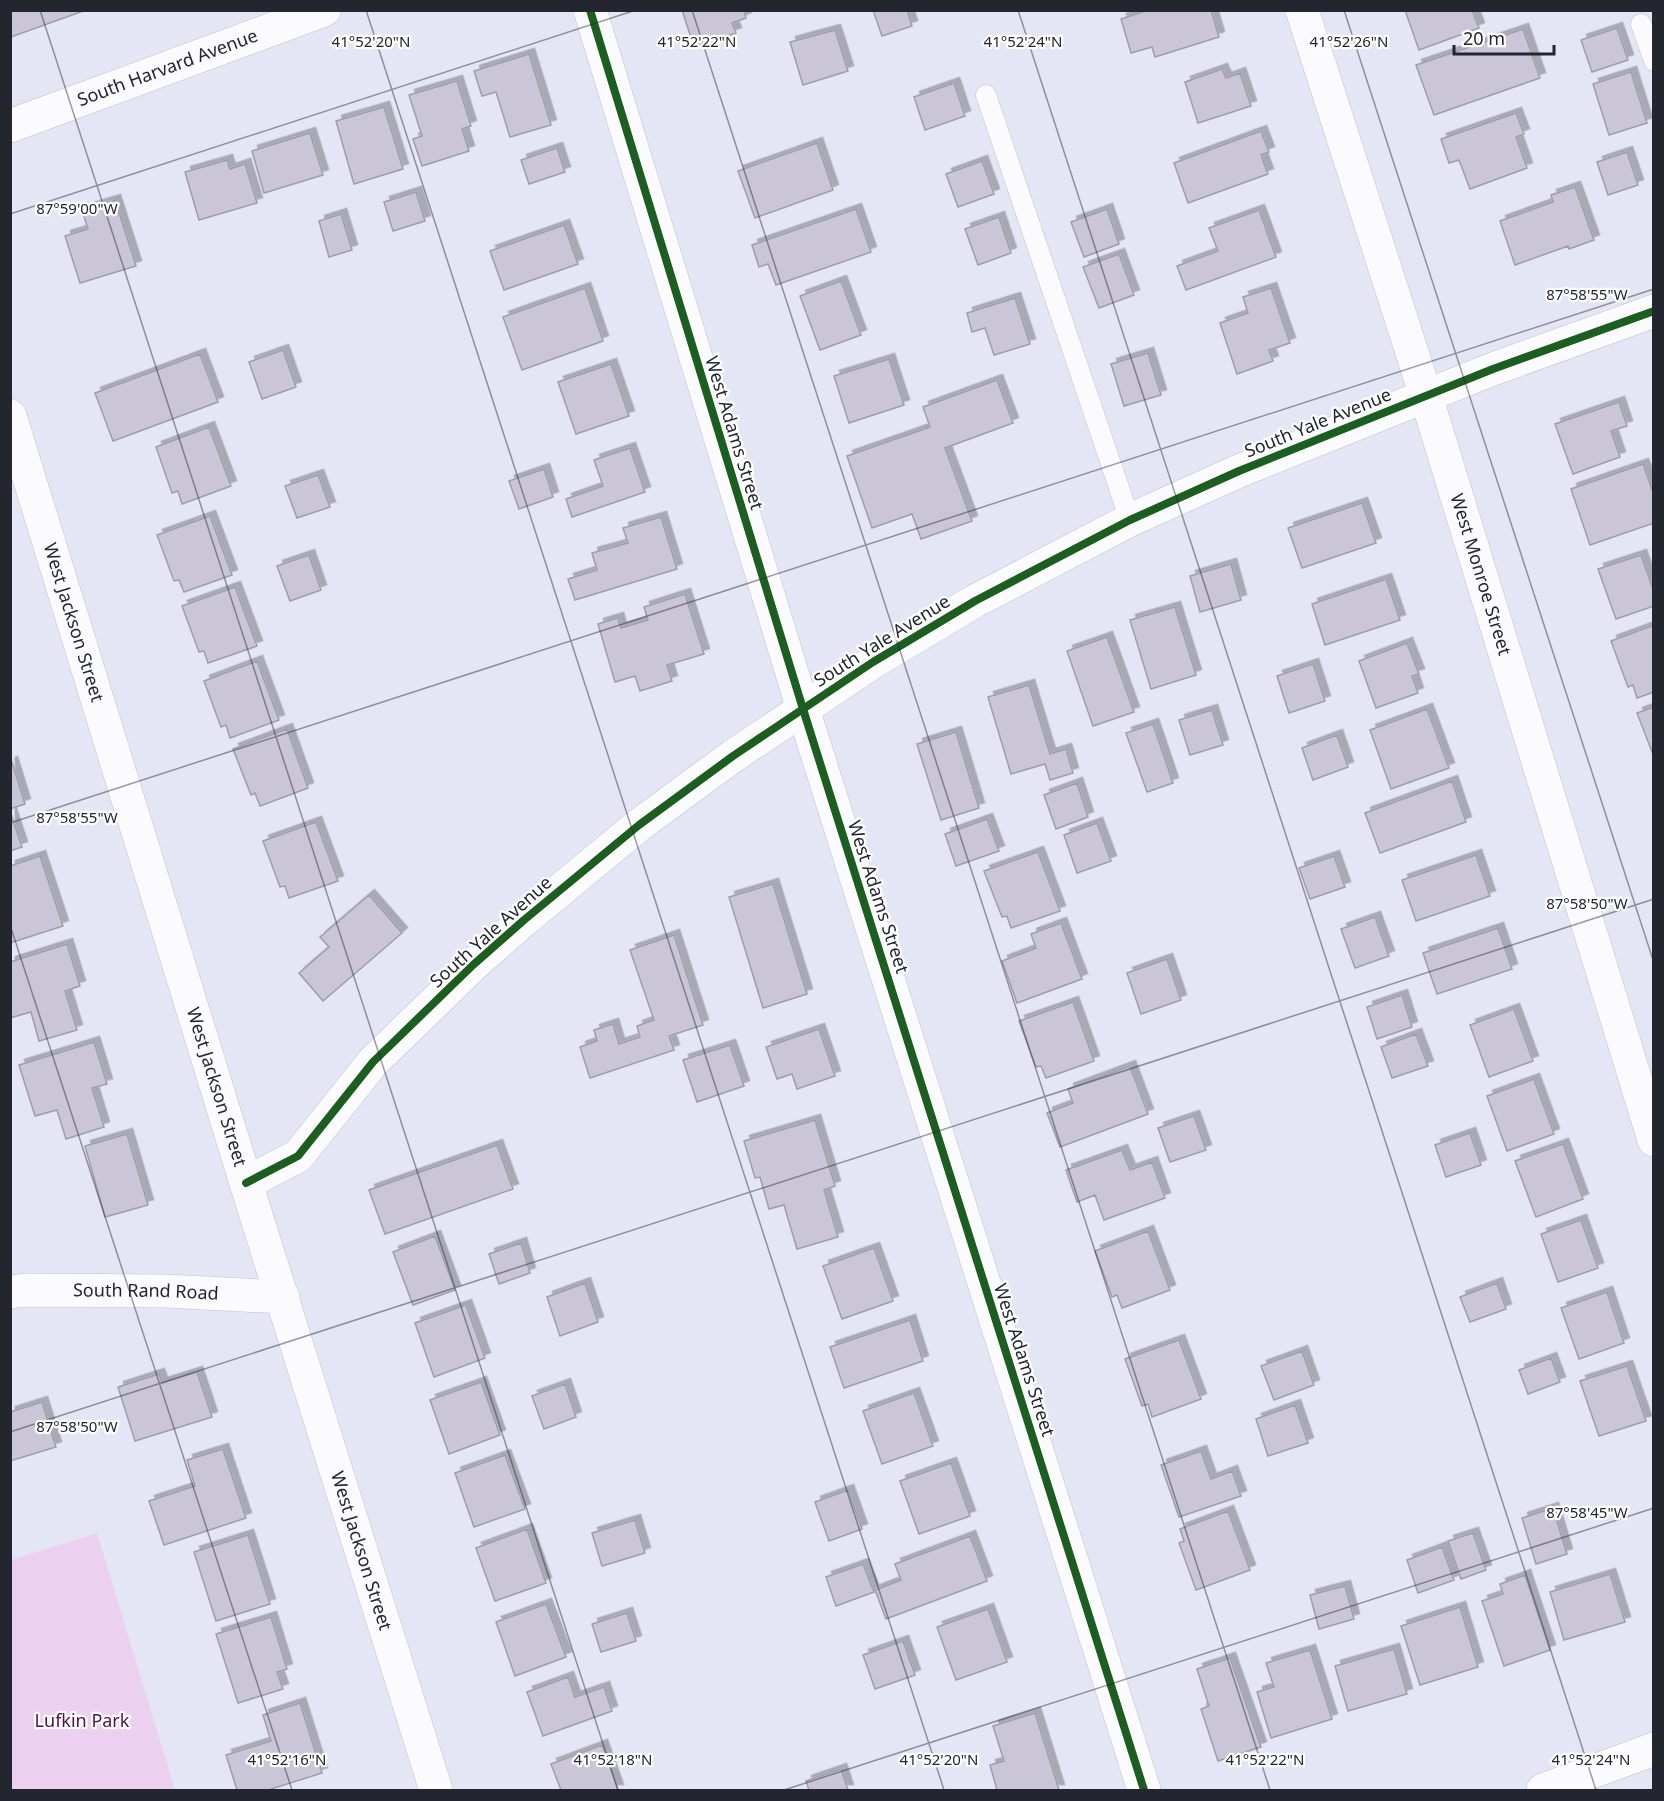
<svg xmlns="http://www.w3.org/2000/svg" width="1664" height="1801" viewBox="0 0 1664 1801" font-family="'Noto Sans',sans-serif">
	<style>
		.green { fill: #ebd1ef }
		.building { fill: #cac6d8; stroke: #9f9da9; stroke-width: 1.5; filter: url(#shadow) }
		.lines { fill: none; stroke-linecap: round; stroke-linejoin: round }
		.service-casing { stroke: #bfc1cd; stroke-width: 21 }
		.minor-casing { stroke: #bfc1cd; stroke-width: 34 }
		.service { stroke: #fbfbfe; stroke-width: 20 }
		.minor { stroke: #fbfbfe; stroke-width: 33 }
		.cycleway-casing { stroke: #fff; stroke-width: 11 }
		.cycleway { stroke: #1b5e20; stroke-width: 8 }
		.ticks { fill: none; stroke: #23252f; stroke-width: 1.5; stroke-opacity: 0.45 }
		.labels { text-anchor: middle; stroke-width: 4.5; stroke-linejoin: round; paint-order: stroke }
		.street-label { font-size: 18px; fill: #23252f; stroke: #fff }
		.park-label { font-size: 18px; fill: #4f0f4a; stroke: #fff }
		.ticks-label { font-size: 15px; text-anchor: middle; fill: #23252f; stroke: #fff; stroke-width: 4.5; stroke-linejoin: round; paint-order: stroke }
	</style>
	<defs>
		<filter id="shadow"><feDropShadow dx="5.5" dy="-5.5" stdDeviation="0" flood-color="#0004"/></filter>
	</defs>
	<rect width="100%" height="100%" fill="#e4e6f5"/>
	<path class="green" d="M97 1533 175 1790H11V1560Z"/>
	<path class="building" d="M10 10H86L11 37Z
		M682 10H744L746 18 732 23 736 33 694 47Z
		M873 10H907L912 26 882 36Z
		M1148 10H1211L1219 37 1155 57 1152 47 1131 53 1121 19Z
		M1405 10H1472L1479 28 1419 50Z
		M1617 28 1628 60 1592 72 1581 40Z
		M1523 29 1540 78 1434 115 1416 65Z
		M835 30 848 71 803 85 790 42Z
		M529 54 551 125 510 137 496 92 482 96 474 71Z
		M1222 69 1226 78 1240 73 1251 106 1198 123 1185 82Z
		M1631 72 1647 123 1609 135 1593 84Z
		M457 81 471 126 462 129 469 151 422 166 413 139 422 136 409 95Z
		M954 83 965 116 925 130 914 97Z
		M384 107 403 169 354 184 336 121Z
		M1516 113 1524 134 1516 137 1527 168 1470 189 1459 160 1449 163 1441 139Z
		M1261 131 1269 152 1261 155 1268 174 1188 203 1174 163Z
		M310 133 323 175 264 193 252 151Z
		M817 143 833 190 755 218 738 171Z
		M557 148 565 172 529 184 521 160Z
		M1627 152 1638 185 1608 195 1597 162Z
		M227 160 230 169 245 164 257 203 199 220 185 172Z
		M982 161 994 194 958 207 946 174Z
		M1575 187 1594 240 1569 249 1568 246 1515 265 1500 221 1553 202 1551 195Z
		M416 192 425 221 393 231 384 202Z
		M115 200 136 266 80 283 65 236 88 229 82 210Z
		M856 209 871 252 776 285 768 264 759 267 752 245Z
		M1107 209 1119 244 1084 257 1071 222Z
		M1259 210 1276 257 1186 290 1177 266 1218 251 1209 228Z
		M341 214 352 250 329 257 319 221Z
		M999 217 1011 253 978 265 965 229Z
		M564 225 578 264 504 290 490 251Z
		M1119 254 1134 295 1099 308 1083 267Z
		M841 281 861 335 820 350 800 296Z
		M585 288 603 341 522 370 503 317Z
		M1271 288 1290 343 1269 350 1273 361 1237 374 1220 323 1248 313 1243 297Z
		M1015 298 1030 344 994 355 985 328 972 332 967 313Z
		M283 350 296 387 262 399 249 362Z
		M1148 353 1161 395 1124 406 1111 364Z
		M200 354 218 402 113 441 95 393Z
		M889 359 904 405 849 423 834 376Z
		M611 364 629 416 576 434 558 382Z
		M997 380 1013 423 945 448 972 521 921 539 912 514 872 528 847 456 930 427 923 407Z
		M1619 402 1627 426 1611 431 1620 457 1573 474 1555 424Z
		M209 427 231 486 182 504 178 491 172 493 156 447Z
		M630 448 645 492 572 517 566 499 603 486 594 460Z
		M1643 464 1654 495V523L1590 545 1571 489Z
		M544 469 553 497 519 509 509 481Z
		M318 475 330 507 297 518 285 486Z
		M1362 503 1376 543 1302 568 1288 528Z
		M210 516 232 575 184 592 179 580 174 581 157 535Z
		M661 517 677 569 575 600 568 579 597 570 592 553 628 543 623 528Z
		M309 555 321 590 290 601 277 566Z
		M1641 555 1654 592V606L1616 619 1598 569Z
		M1231 564 1241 600 1200 612 1190 576Z
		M1386 579 1400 620 1325 645 1312 604Z
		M235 587 257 646 208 663 204 651 199 652 182 606Z
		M685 594 704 654 667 665 672 681 640 691 635 676 615 682 598 624 618 618 621 628 648 620 644 607Z
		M1175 607 1196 675 1151 689 1130 620Z
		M1654 625V692L1637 698 1633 685 1628 687 1611 641Z
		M1107 637 1134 712 1093 726 1067 651Z
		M1407 643 1419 674 1412 676 1418 693 1376 708 1359 661Z
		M257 661 279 720 230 738 226 725 221 727 204 681Z
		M1313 664 1325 701 1289 713 1277 676Z
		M1029 685 1050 754 1066 749 1073 773 1050 780 1045 764 1011 774 988 697Z
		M1654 707V757L1637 713Z
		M1427 709 1449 768 1391 789 1370 730Z
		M1212 710 1223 745 1190 755 1179 720Z
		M1153 724 1173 783 1147 792 1126 733Z
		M287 729 308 788 260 806 255 793 251 795 233 749Z
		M956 732 979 808 941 820 917 744Z
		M1337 735 1348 767 1313 780 1302 748Z
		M12 762 25 804 10 809V763Z
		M1452 781 1466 822 1380 853 1365 813Z
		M1077 783 1088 817 1056 829 1044 795Z
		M10 811 22 847 10 851Z
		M987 819 999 851 956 866 945 834Z
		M316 822 338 881 289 898 285 886 280 887 263 841Z
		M1097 823 1111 861 1077 873 1064 835Z
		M1038 852 1060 911 1011 928 1007 916 1002 917 984 871Z
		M1476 855 1490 896 1416 921 1402 880Z
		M40 856 63 926 10 943V866Z
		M1334 856 1345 887 1310 899 1299 868Z
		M773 884 807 994 763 1008 729 897Z
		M369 895 402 933 323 1001 299 973 329 947 320 937Z
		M1375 917 1389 956 1355 968 1341 929Z
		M1061 923 1082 979 1017 1003 1002 961 1036 948 1031 934Z
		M1498 928 1512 969 1437 994 1423 953Z
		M674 935 703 1025 669 1036 674 1050 590 1078 580 1047 597 1041 594 1030 613 1024 619 1044 640 1037 637 1026 654 1020 630 950Z
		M67 944 80 986 65 991 77 1030 39 1041 31 1012 10 1018V962Z
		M1167 959 1181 1000 1141 1014 1127 973Z
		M1402 995 1412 1027 1377 1039 1367 1007Z
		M1073 1002 1094 1061 1046 1078 1041 1066 1036 1067 1019 1021Z
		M1514 1009 1533 1061 1489 1077 1470 1025Z
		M819 1029 835 1076 797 1089 792 1074 777 1079 766 1047Z
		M1416 1034 1428 1066 1392 1078 1381 1047Z
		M94 1042 107 1084 92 1088 104 1127 66 1139 57 1110 35 1116 19 1065Z
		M730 1045 744 1086 697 1102 683 1060Z
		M1130 1066 1148 1114 1060 1147 1047 1113 1073 1103 1068 1089Z
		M1534 1079 1554 1134 1507 1151 1487 1096Z
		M1194 1116 1206 1150 1170 1162 1158 1128Z
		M815 1120 835 1186 824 1190 838 1237 797 1249 784 1205 769 1209 760 1177 755 1178 744 1141Z
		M1470 1133 1481 1165 1446 1177 1435 1145Z
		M127 1134 148 1205 105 1217 85 1146Z
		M1563 1144 1583 1199 1536 1217 1515 1161Z
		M497 1145 513 1189 385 1234 369 1190Z
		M1122 1150 1130 1170 1152 1162 1165 1198 1104 1220 1095 1195 1077 1202 1066 1170Z
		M1581 1220 1598 1268 1558 1282 1541 1234Z
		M1148 1231 1170 1290 1122 1308 1117 1295 1112 1297 1095 1251Z
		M435 1236 455 1290 413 1305 393 1252Z
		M521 1243 530 1273 499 1284 489 1254Z
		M874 1248 893 1301 842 1319 823 1266Z
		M585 1283 598 1322 560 1336 547 1297Z
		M1497 1283 1506 1309 1470 1322 1460 1297Z
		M1607 1292 1624 1343 1579 1359 1561 1308Z
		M466 1305 485 1358 434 1377 415 1323Z
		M910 1320 923 1361 844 1388 830 1347Z
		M1179 1340 1201 1399 1152 1417 1148 1404 1142 1406 1125 1359Z
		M1302 1351 1314 1385 1274 1400 1261 1366Z
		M1551 1358 1560 1382 1528 1394 1519 1370Z
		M1627 1366 1646 1421 1599 1436 1580 1381Z
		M197 1372 212 1417 135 1441 118 1387 159 1374 162 1383Z
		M481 1382 500 1435 449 1454 430 1400Z
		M565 1384 576 1417 544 1429 532 1396Z
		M914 1393 933 1446 882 1464 863 1411Z
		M42 1402 56 1447 10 1461V1412Z
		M1295 1405 1308 1443 1268 1456 1256 1419Z
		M223 1449 246 1518 164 1545 149 1501 195 1486 187 1460Z
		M1201 1451 1211 1479 1232 1471 1241 1496 1179 1517 1161 1465Z
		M505 1455 525 1509 474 1527 455 1473Z
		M951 1463 970 1516 919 1534 900 1481Z
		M848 1490 862 1529 829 1541 815 1502Z
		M1553 1508 1567 1554 1536 1564 1522 1518Z
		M1228 1511 1250 1570 1196 1590 1179 1543 1184 1541 1180 1529Z
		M635 1520 645 1553 602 1566 592 1533Z
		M527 1529 546 1583 495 1601 476 1548Z
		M1473 1533 1486 1570 1461 1579 1448 1541Z
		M248 1535 270 1604 216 1621 194 1552Z
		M970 1536 987 1581 886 1619 875 1590 901 1580 895 1564Z
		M1442 1547 1454 1580 1418 1593 1407 1560Z
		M863 1564 874 1592 836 1606 826 1577Z
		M1610 1574 1625 1622 1564 1640 1550 1592Z
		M1525 1575 1550 1650 1504 1666 1482 1601 1503 1594 1500 1584Z
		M1345 1586 1354 1619 1319 1629 1310 1595Z
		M546 1604 566 1657 515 1676 496 1622Z
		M1460 1607 1478 1667 1420 1685 1401 1626Z
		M988 1609 1007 1662 956 1680 937 1627Z
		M627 1613 636 1641 601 1652 592 1624Z
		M271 1617 287 1669 277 1672 283 1689 238 1703 216 1634Z
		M903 1641 915 1675 875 1689 863 1655Z
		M1394 1649 1407 1694 1348 1711 1335 1666Z
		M1310 1650 1332 1719 1271 1738 1257 1692 1274 1687 1266 1663Z
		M1230 1658 1261 1747 1218 1761 1201 1709 1209 1706 1197 1669Z
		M568 1677 575 1697 604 1687 612 1711 543 1736 527 1692Z
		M300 1703 322 1773 268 1790H237L226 1755 271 1741 263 1715Z
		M1035 1713 1059 1790H997L990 1765 1004 1761 993 1726Z
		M602 1745 618 1790H561L551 1764Z
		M841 1769 848 1790H809L806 1781Z"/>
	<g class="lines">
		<g class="service-casing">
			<path id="service" d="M1641 24 1654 61
				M986 95 1130 520"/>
		</g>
		<g class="minor-casing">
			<g id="minor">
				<path d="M590 10 803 709 1144 1790"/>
				<path id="s1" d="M1302 10 1426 396 1654 1140"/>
				<path id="s2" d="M10 126 324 10"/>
				<path id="s3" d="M10 416 246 1183 436 1790"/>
				<path d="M246 1183 298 1156 373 1062 473 965 524 920 639 825 733 756 873 662 975 601 1130 520 1239 471 1493 369 1654 311"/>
				<path id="s4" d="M10 1292 26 1290 165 1291 283 1297"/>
				<path d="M1543 1790 1654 1749"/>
			</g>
		</g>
		<use href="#service" class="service"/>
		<use href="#minor" class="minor"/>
		<g class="cycleway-casing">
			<path id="cycleway" d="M590 10 803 709 1144 1790
				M246 1183 298 1156 373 1062 473 965 524 920 639 825 733 756 873 662 975 601 1130 520 1239 471 1493 369 1654 311"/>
		</g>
		<use href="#cycleway" class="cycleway"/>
	</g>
	<path class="ticks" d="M40 10 618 1790M366 10 944 1790M692 10 1270 1790M1018 10 1596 1790M1344 10 1654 963M10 214 636 10M10 823 1654 289M10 925 292 1790M10 1432 1654 899M784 1790 1654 1508"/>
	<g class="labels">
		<g class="street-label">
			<text dy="6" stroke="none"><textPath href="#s2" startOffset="168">South Harvard Avenue</textPath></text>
			<text transform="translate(1318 423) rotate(-22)" y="6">South Yale Avenue</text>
			<text transform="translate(734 433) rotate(73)" y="6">West Adams Street</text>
			<text dy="6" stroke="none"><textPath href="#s1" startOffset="592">West Monroe Street</textPath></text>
			<text dy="6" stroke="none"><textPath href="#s3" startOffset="216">West Jackson Street</textPath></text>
			<text transform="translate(882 641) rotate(-32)" y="6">South Yale Avenue</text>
			<text transform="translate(878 897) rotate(72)" y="6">West Adams Street</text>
			<text transform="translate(491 932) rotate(-42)" y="6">South Yale Avenue</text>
			<text dy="6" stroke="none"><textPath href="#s3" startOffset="702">West Jackson Street</textPath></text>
			<text dy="6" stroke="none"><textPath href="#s4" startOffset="136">South Rand Road</textPath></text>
			<text transform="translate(1024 1360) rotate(72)" y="6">West Adams Street</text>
			<text dy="6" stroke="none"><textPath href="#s3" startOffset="1188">West Jackson Street</textPath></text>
		</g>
		<g class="park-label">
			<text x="82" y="1727">Lufkin Park</text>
		</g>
	</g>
	<g class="ticks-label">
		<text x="371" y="47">41°52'20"N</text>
		<text x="697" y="47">41°52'22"N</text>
		<text x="1023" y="47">41°52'24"N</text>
		<text x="1349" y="47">41°52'26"N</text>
		<text x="77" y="214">87°59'00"W</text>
		<text x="1587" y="300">87°58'55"W</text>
		<text x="77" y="823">87°58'55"W</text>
		<text x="1587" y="909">87°58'50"W</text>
		<text x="77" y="1432">87°58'50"W</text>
		<text x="1587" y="1518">87°58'45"W</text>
		<text x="287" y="1765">41°52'16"N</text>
		<text x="613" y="1765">41°52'18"N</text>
		<text x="939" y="1765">41°52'20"N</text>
		<text x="1265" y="1765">41°52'22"N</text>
		<text x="1591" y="1765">41°52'24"N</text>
	</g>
	<rect width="1664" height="1801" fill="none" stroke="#23252f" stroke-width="24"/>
	<path d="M1454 45v9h100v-9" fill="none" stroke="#23252f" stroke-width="3"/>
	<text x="1463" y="45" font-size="18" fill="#23252f" stroke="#ffffff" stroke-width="4.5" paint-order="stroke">20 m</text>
</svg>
